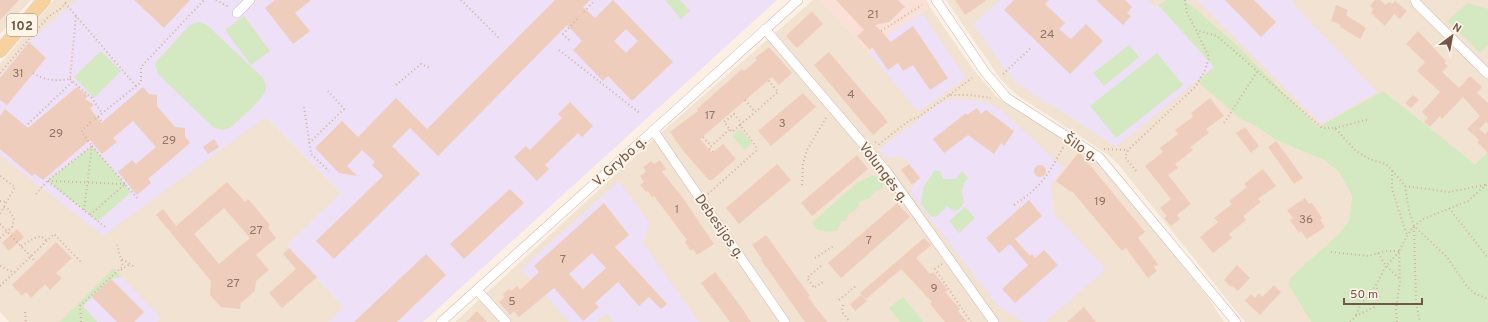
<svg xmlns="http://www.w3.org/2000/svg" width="1488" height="322" viewBox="0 0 1488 322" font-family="Overpass,sans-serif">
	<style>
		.residential { fill: #f2e2d2 }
		.commercial { fill: #fbe0d7 }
		.education { fill: #ede0f7 }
		.green { fill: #d4e8c2 }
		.building { fill: #efcdbc; fill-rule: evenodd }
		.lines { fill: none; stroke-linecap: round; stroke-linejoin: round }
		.minor-casing { stroke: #cebaad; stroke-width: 10 }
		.primary-casing { stroke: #d8d0cc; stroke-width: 14 }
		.path { stroke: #d4b19f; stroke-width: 2; stroke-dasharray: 1 3; stroke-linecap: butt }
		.minor { stroke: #fff; stroke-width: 9 }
		.primary { stroke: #f7d19e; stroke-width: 13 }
		.labels { text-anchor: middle; stroke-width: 3.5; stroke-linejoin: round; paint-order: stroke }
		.number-label { font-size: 12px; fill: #917466 }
		.shield { fill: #fef5e9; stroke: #9c867a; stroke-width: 1 }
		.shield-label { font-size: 13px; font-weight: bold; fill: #72564a }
		.street-label { font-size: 14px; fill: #72564a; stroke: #fef5e9 }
	</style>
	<rect width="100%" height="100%" fill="#fbf0e3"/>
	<path class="residential" d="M0 0H31L0 34Z
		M54 0H259L266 117 341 193 287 245 343 307 328 322H9L0 312V64Z
		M813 0H820L869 53 889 34 930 7 973 69 997 97 1087 154 1100 164 1208 297 1224 322H455L664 130Z
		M946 0H1166L1158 5 1214 67 1198 81 1242 120 1252 124 1276 140 1324 160 1339 172 1352 196 1349 220 1339 234 1289 286 1311 322H1245L1118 164 1107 154 1020 97 1010 89 999 77Z
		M1185 0H1488V152L1475 164 1383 92 1318 127 1235 43Z"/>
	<path class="commercial" d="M820 0H926L930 7 889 34 869 53Z"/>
	<path class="education" d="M77 0H777L423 322H328L343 307 287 245 341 193 266 117 103 236 0 155V77L28 42Z
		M1000 0H1148L1155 8 1158 5 1214 67 1116 147 1051 104 1049 105 1018 84 1006 71 973 24Z
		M1197 0H1294L1292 2 1377 92 1321 124Z
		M922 13 966 78 918 112 869 53 889 34Z
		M949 99 974 100 989 103 1001 110 1064 168 1051 185 1054 214 1106 269 1045 322H1023L998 306 910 192 912 185 920 178 903 156 886 158 879 149 940 103Z
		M619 181 650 224 648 227 643 243 699 322H613L607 313 596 322H569L521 269Z
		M122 277 161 318 156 322H97L83 306 111 279Z"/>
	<path class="green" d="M665 0H680L690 11 681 19Z
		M1166 0H1185L1235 43 1318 127 1383 91 1475 164 1488 152V322H1311L1289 286 1290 278 1339 234 1349 220 1352 196 1339 172 1324 160 1276 140 1252 124 1242 120 1197 81 1214 67 1158 5Z
		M1468 3 1488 9V45L1480 53 1447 21Z
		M244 16 270 51 251 65 225 30Z
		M200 22 207 25 263 78C265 82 267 86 265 91 263 100 238 120 230 128L222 130 214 128 158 74 155 64 157 61 188 27 192 24Z
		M1129 45 1139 57 1104 86 1093 73Z
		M101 51 121 71 94 98 74 77Z
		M1157 53 1183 85 1116 138 1090 106Z
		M740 129 752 143 744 150 732 136Z
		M92 146 131 192 98 221 47 181Z
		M934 171H940L943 179H956L962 171 968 178C961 185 961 193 964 202L960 209 954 211 947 206 936 217 930 216 921 204 923 188Z
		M875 175 884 181 882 189 875 191 870 198 859 202 858 208 848 214 846 221H841L837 231C826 231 816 234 812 222 831 209 853 180 875 175Z
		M965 207 975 218 959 233 949 221Z
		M114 268 122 277 111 279 83 306 97 322H56L61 321Z
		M903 297 923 322H900L889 308Z"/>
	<path class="building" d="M0 0H19L0 20Z
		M134 0H190L164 28Z
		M275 0H311L295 13 310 31 293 44 265 8Z
		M555 0H590L583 7 595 18 613 0 673 62 632 101 608 76 603 81 573 50 582 41 567 25 438 156 410 128 392 146 420 174 334 259 316 241 383 176 372 165 375 162 362 150 347 166 357 176 339 173 315 148 342 121 358 137 396 98 427 129ZM626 29 638 41 626 53 614 41Z
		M836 0H898L905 7 889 22 875 25 891 42 913 26 948 78 930 90 913 65 903 71 898 63 888 70 872 47 870 50 857 36 864 30Z
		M955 0H987L965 15Z
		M1014 0H1049L1045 4 1065 23 1059 29 1071 39 1086 24 1103 41 1070 74 1004 10Z
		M1096 0H1125L1132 7 1127 13 1131 16 1123 25Z
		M1225 0H1254L1276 22 1261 37Z
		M1375 0H1380L1386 5 1389 2 1393 4 1395 1 1407 11 1400 19 1394 14 1385 26 1371 13 1373 9 1370 6Z
		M1336 5 1348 10 1346 15 1366 28 1360 39 1340 27 1341 25 1331 21Z
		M812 11 823 24 797 48 786 36Z
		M1418 31 1446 61 1444 63 1448 66 1442 72 1459 88 1470 76 1482 87 1477 93 1488 103V124L1486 122 1479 129 1485 134 1488 131V153L1477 142 1479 140 1467 129 1480 116 1463 97 1442 119 1440 116 1430 127 1424 122 1428 118 1422 112 1440 92 1417 71 1425 62 1406 44Z
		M29 42 46 58 7 105 0 100V78Z
		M769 47 792 73 779 85 772 77 700 139 712 153 723 144 736 159 712 180H709L684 152 670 132 698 111 697 109 742 69 744 71 757 60 755 58Z
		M829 52 888 122 873 135 814 65Z
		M77 87 88 96 85 99 94 105 90 108 101 123 143 87 149 94 157 95V106L175 127 185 128V136L190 143 148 179 151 183 137 195 118 172 132 160 136 164 156 147 133 121 113 138 117 142 102 154 90 140 43 180 35 174 32 176 0 149V116L5 109 28 128Z
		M803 93 816 107 771 146 758 131Z
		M1413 95 1419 100 1411 108 1405 103Z
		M1210 98 1224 116 1206 129 1209 133 1190 147 1193 150 1175 164 1178 168 1168 175 1191 204 1177 215 1180 219 1171 226 1164 218 1167 216 1160 208 1171 199 1145 166 1163 152 1160 148 1178 134 1175 130 1193 117 1191 113Z
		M570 102 593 126 582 137 578 133 545 165 549 169 537 181 514 157 526 146 530 150 562 118 558 114Z
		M977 108 981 114 986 110 1014 131 1004 146 1001 143 994 154 968 135 944 153 933 139 966 113 967 115Z
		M1245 127 1259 146 1251 153 1236 133Z
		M214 139 219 147 208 154 203 147Z
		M1276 141 1303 178 1294 184 1268 147Z
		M1079 152 1145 232 1138 238 1158 264 1154 267 1157 271 1148 278 1126 248 1122 251 1072 191 1071 192 1056 181Z
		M857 155 868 169 812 216 801 203Z
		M660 160 666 169 662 172 680 194 714 244 697 255 693 249 691 251 685 242 687 240 654 196 652 197 648 191 646 192 640 185 644 182 640 176 646 172 643 167 651 161 654 164Z
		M777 164 791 180 739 224 726 208Z
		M909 164 920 178 912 185 901 170Z
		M1034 171a6 6 0 1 1 12 0a6 6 0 1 1-12 0Z
		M1263 169 1276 186 1258 199 1261 202 1243 216 1246 220 1229 234 1232 238 1213 253 1200 237 1218 222 1214 218 1232 204 1229 201 1247 187 1244 184Z
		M227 182 245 202 248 199 270 225 268 228 276 238 256 255 269 270 256 281 255 291 241 303 240 309 221 307 210 295 211 281 156 215 163 209 176 226ZM224 208 250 238 219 264 194 234Z
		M510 189 524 203 464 259 450 244Z
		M1305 198 1309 204 1312 203 1322 218 1320 220 1325 227 1307 239 1301 231 1299 233 1290 220 1293 218 1287 210Z
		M1029 200 1042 216 1015 239 1030 256 1032 254 1035 258 1044 250 1058 265 1015 303 1002 289 1028 265 1010 244 999 253 986 238Z
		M604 203 629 235 615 247 667 304 661 309 649 297 639 306 618 282 595 303 599 307 583 321 554 288 519 317 514 311 510 315 499 302 505 297 503 294 509 289 511 291 517 286 520 290 539 272 534 266ZM592 253 606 268 583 289 569 274Z
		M897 203 910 217 841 278 828 263Z
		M17 229 24 237 9 251 2 243Z
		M766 235 810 296 808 297 827 322H805L761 260 762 259 752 245Z
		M924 238 931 245 916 258 930 274 933 272 948 290 945 292 960 309 958 311 967 322H945L930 304 932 302 901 269 866 299 860 293Z
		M56 242 72 258 56 273 62 278 50 290 45 284 31 298 26 292 22 296 12 285Z
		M289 248 317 277 282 308 269 293 296 269 283 254Z
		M426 254 446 275 397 322H354Z
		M1237 265 1250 278 1238 291 1233 286 1231 287 1224 280Z
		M715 272 741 307 751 322H730L701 283Z
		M111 279 144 312 134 322H117L92 297Z
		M1274 285 1281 292 1260 315 1245 301 1251 294 1255 298 1259 293 1262 297Z
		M861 295 867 301 855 311 850 304Z
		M1084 307 1096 322H1067Z
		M477 311 487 322H466Z"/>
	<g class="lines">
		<g class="minor-casing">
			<path id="minor" d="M936 0 985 72 1007 98 1099 157 1236 322
				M1415 0 1417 4 1488 74
				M237 13 250 0
				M765 29 887 172 994 322
				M653 130 785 322
				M477 290 506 322
				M441 322 798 0"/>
		</g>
		<g class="primary-casing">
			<path id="primary" d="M0 51 44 0"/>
		</g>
		<path class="path" d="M216 0 229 7
			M461 0 500 39
			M1185 0 1187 13 1196 30 1217 36 1322 128H1335L1355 150 1369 159 1386 164 1392 170 1405 186 1409 211 1414 226 1447 257 1468 288 1476 294 1488 299
			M65 3 136 86
			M584 12 595 0
			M881 31 922 5
			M569 40 563 34 579 17
			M559 50 641 114
			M0 73 48 17 60 9 68 0
			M33 73C45 81 57 81 70 79L76 16
			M1003 74 1031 48
			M70 79 92 98 102 113
			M396 85 421 64 430 68
			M949 95 972 78
			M745 100 755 112
			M304 107 311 154 329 171
			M98 117 102 122
			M95 119 141 82V67L204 0
			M1224 123 1257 72
			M28 124 73 81
			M740 125 732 132 724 122 734 114 742 123
			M1335 128 1370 119
			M703 137 711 146
			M875 142 879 144 910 120 917 118 949 95H970L991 98
			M309 143 344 109 328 91
			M92 146 137 198
			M1104 149 1128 150
			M713 152 709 148 730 129
			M1136 171 1125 157 1128 150 1196 86 1205 70 1209 57 1196 30
			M1392 171V189L1407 236
			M0 176 15 187 0 214
			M48 181 125 184
			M48 181 105 227
			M802 185 803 164 807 150 827 116
			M1405 186 1449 192 1485 185
			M36 194 47 181 92 146 82 133V130L91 122
			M708 194 756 151V146L740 125 778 92 768 80
			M0 201 5 202
			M1014 205C1043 186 1048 174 1064 146
			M1449 208 1488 258
			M84 210 92 146
			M90 215 124 185
			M0 224 36 262
			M1414 227 1416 303 1420 322
			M0 238 12 227 14 218 8 209 3 207
			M21 246C28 242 33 238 41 236L47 241
			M1331 252 1369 256 1385 251H1399
			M1378 253 1386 266 1399 278
			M815 258 835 245
			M122 259 133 266
			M942 264 935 269 971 322
			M0 266 15 273
			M821 266 807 278 814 288 824 281
			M121 270 130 264
			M0 286 54 234 81 262
			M839 300 857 285
			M843 305 842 312 850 322
			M25 312 26 322
			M1356 315 1360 306 1376 285
			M81 322 80 306 123 266 117 245
			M1350 322 1356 316 1374 307 1379 295 1376 285 1386 266 1399 252
			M1397 322 1396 309 1400 281 1399 251 1407 236 1414 226 1423 219 1468 201 1488 183"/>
		<use href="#minor" class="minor"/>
		<use href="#primary" class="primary"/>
	</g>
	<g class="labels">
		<g class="number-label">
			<text x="873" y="18">21</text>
			<text x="1047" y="38">24</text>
			<text x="18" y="77">31</text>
			<text x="851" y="98">4</text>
			<text x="710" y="119">17</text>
			<text x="782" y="127">3</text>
			<text x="56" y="137">29</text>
			<text x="169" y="144">29</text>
			<text x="1100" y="205">19</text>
			<text x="677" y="213">1</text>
			<text x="1306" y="223">36</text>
			<text x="256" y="234">27</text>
			<text x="869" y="244">7</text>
			<text x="563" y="263">7</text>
			<text x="233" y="287">27</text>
			<text x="934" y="292">9</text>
			<text x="512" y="305">5</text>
		</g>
		<rect class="shield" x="7" y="14" width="30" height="22" rx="3"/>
		<g class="shield-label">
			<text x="22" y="30">102</text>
		</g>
		<g class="street-label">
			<text transform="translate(1081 147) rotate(34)" y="5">Šilo g.</text>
			<text transform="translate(619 161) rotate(-42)" y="5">V. Grybo g.</text>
			<text transform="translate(884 172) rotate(53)" y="5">Volungės g.</text>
			<text transform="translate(720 226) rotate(55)" y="5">Debesijos g.</text>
		</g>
	</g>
	<g transform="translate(1452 36) rotate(32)" stroke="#fef5e9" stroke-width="3" paint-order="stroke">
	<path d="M0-3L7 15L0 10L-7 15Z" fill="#72564a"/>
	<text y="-6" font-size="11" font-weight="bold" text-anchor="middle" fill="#72564a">N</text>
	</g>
	<path d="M1344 298v6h78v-6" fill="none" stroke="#72564a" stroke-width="2"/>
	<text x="1350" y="298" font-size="12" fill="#72564a" stroke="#fef5e9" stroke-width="3" paint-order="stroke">50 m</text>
</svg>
